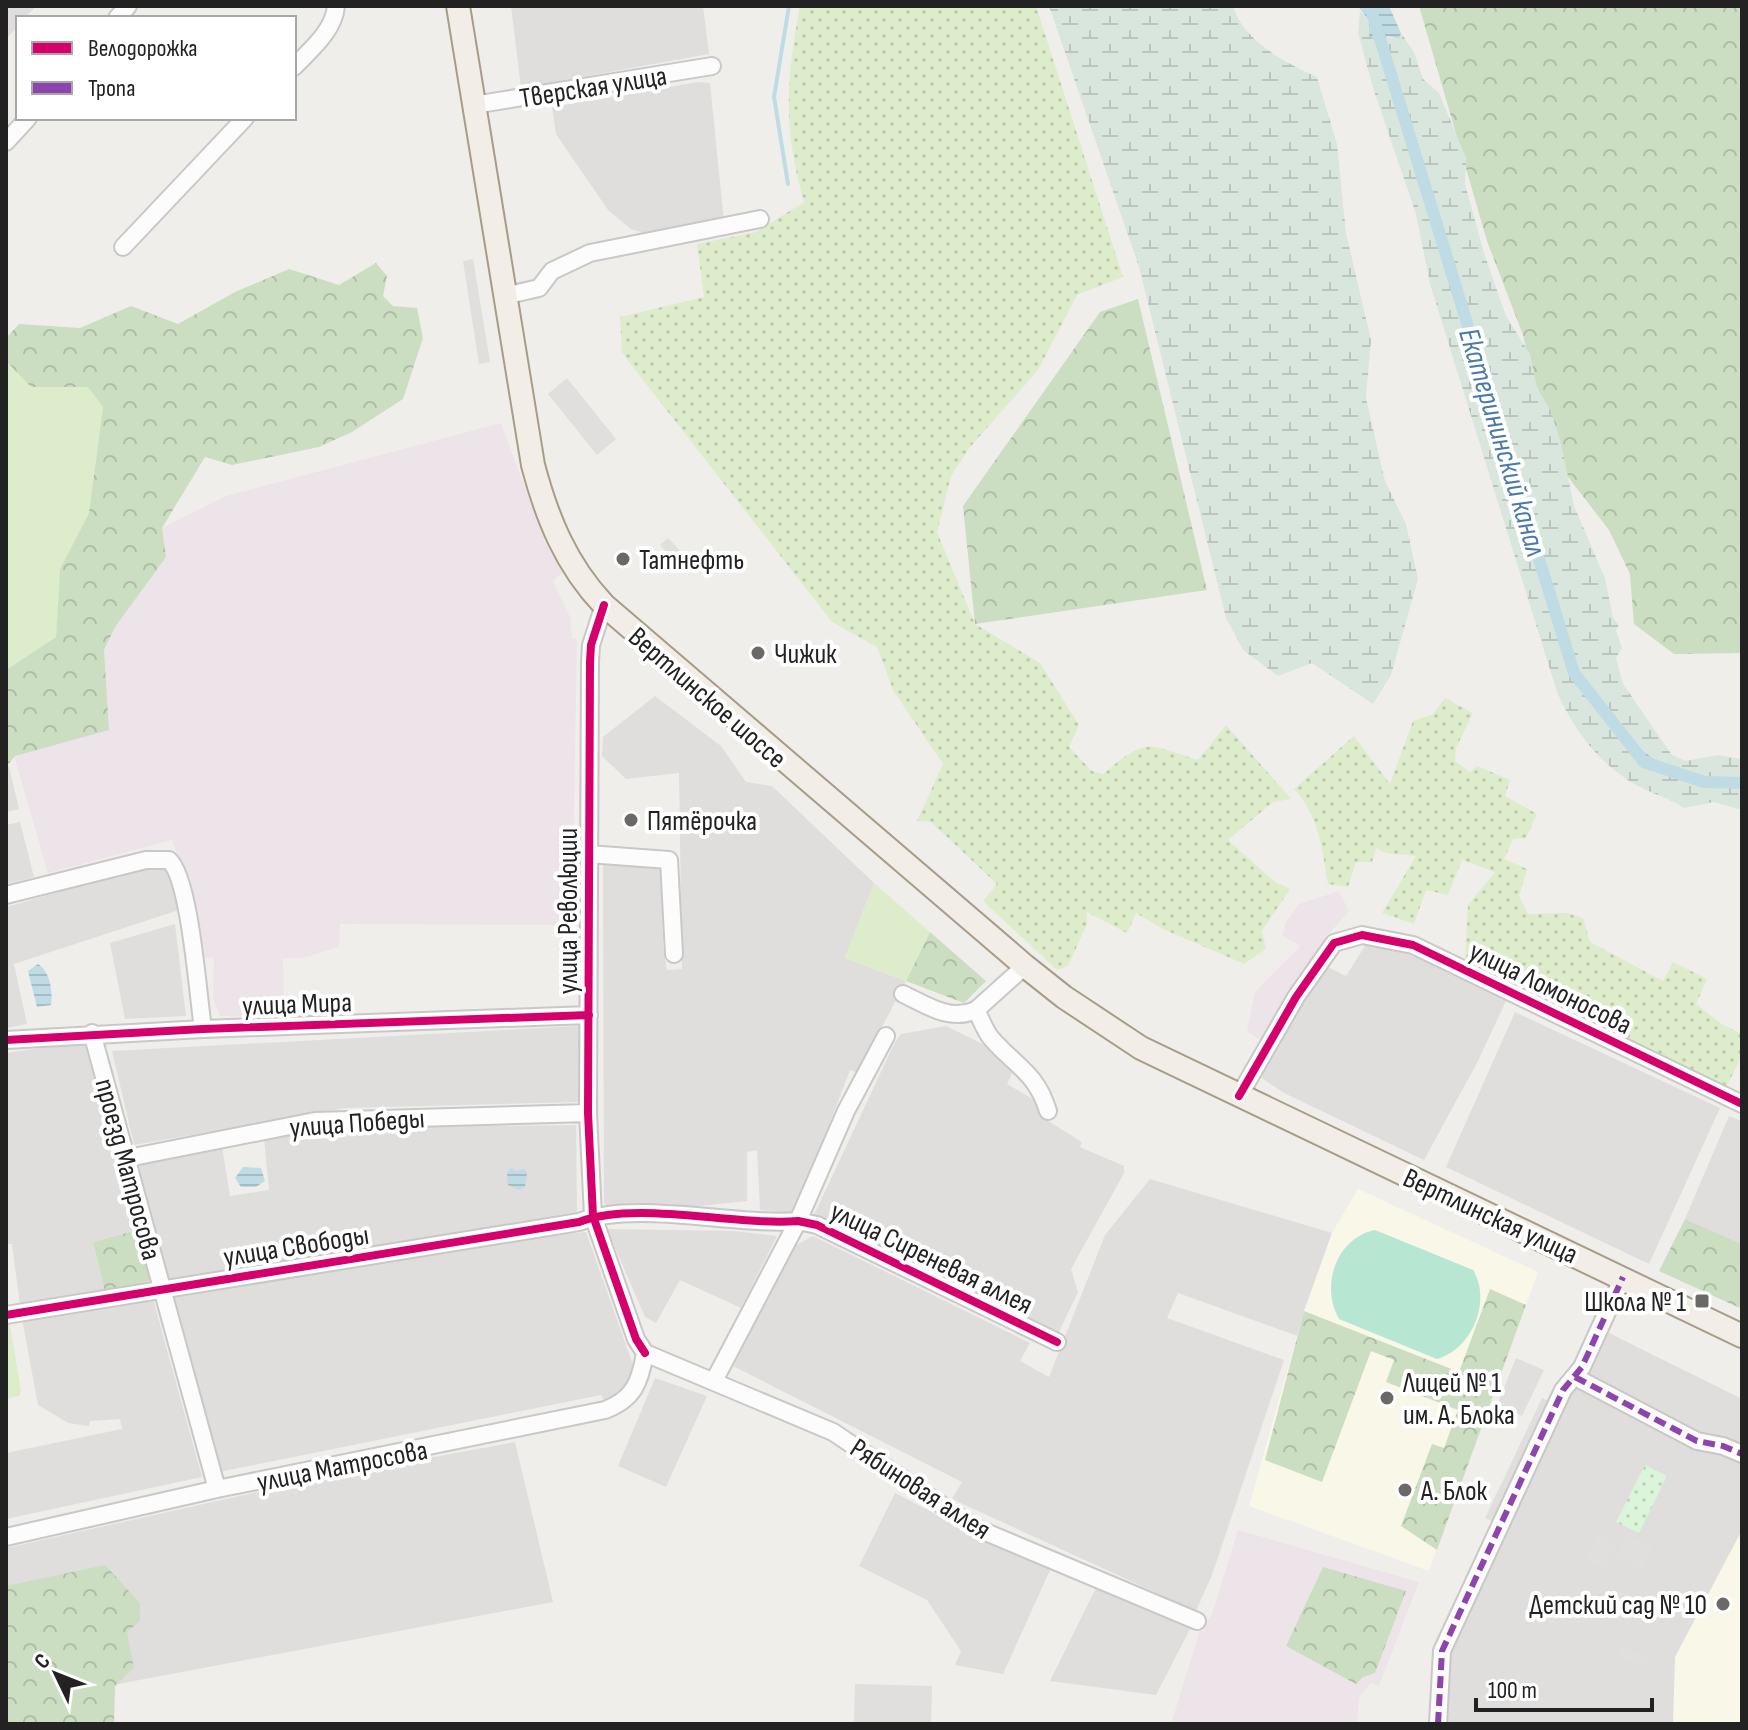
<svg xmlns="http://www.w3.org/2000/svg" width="1748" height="1730" viewBox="0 0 1748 1730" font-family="'Sofia Sans Condensed',sans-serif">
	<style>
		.residential { fill: #dfdedc }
		.industrial { fill: #ede4e9 }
		.education { fill: #f8f7e8 }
		.grass { fill: #ddeccb }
		.forest { fill: url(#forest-crowns) }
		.wetland { fill: url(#wetland-marsh) }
		.park { fill: url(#park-dots) }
		.garden { fill: url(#garden-dots) }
		.pitch { fill: #b7e6d2 }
		.parking { fill: #e0dfde }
		.water { fill: url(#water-rules) }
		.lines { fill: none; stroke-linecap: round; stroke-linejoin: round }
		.stream { stroke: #bfdbe3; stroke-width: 4 }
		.canal { stroke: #bfdbe3; stroke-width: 12 }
		.minor-casing { stroke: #c9c8c7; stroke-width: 20 }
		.major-casing { stroke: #a79c86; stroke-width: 26 }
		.minor { stroke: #fdfcfc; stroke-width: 16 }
		.major { stroke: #f3ede7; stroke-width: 22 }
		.quiet { stroke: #8e44ad; stroke-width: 6; stroke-dasharray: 12 6; stroke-linecap: butt }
		.cycleway-casing { stroke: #fff; stroke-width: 13 }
		.cycleway { stroke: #d6006c; stroke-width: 8 }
		.poi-dot { fill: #6a6968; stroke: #fff; stroke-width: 3 }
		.labels { text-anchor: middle; stroke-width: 8; stroke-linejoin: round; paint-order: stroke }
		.street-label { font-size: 28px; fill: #222; stroke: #fff }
		.poi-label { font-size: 28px; fill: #222; stroke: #fff; text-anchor: start }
		.water-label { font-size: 30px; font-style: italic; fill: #4a7aab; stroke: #fff }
	</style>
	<defs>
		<pattern id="forest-crowns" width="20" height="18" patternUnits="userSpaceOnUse" patternTransform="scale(2)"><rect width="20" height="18" fill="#cbdec1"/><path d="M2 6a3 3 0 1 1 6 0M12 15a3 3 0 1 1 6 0" fill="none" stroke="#aebea6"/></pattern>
		<pattern id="wetland-marsh" width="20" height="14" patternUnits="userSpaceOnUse" patternTransform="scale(2)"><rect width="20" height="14" fill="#d9e6de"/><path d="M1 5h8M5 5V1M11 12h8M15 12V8" fill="none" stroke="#bac5be"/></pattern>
		<pattern id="park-dots" width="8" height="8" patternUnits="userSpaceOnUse" patternTransform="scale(2)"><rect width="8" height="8" fill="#daf5da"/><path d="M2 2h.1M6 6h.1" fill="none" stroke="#bbd2bb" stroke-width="1.8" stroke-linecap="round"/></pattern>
		<pattern id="garden-dots" width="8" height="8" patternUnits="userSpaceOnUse" patternTransform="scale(2)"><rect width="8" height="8" fill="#ddeccb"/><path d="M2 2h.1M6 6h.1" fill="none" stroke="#bdcaae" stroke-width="1.8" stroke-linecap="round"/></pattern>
		<pattern id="water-rules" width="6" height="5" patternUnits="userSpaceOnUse" patternTransform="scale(2)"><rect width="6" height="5" fill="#bfdbe3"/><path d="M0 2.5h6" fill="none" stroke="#a4bcc2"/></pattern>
	</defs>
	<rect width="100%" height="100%" fill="#f0eeeb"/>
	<path class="residential" d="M6 6H36L25 18H18V26L6 39Z
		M511 6H703L709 54 521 88Z
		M698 82 710 83 724 222 651 235 631 229 608 210 556 134 552 107Z
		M655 696 721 746 746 782 772 786 874 883 845 958 906 981 858 1073 850 1070 795 1214 760 1210 757 1150 747 1152V1201L672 1209H609L604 1203 603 865 661 868 663 947 667 970 682 969 679 773 626 779 602 756 603 737Z
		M9 766 19 809 6 812V767Z
		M20 822 34 877 6 884V825Z
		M162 863 171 869 182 909 14 964 27 1024 6 1028V907Z
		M175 924 186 1016 125 1019 110 943Z
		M1368 941 1415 957 1506 1001 1478 1061 1424 1160 1284 1093 1260 1077 1324 965 1346 976Z
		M1515 1012 1720 1108 1649 1264 1446 1167Z
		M579 1026V1102L346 1108 134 1145 112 1051Z
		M946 1026 999 1052 1015 1067 1007 1084 1040 1103V1116L1082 1142 1080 1147 1124 1166V1173L1071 1269 1078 1292 1058 1334 814 1215 895 1042 901 1034Z
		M84 1042 137 1230 93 1242 105 1292 20 1305 12 1244H6V1053Z
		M1729 1116 1742 1121V1244L1685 1219Z
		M576 1125 577 1213 168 1281 135 1162 222 1147 230 1196 269 1190 264 1139 368 1127Z
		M1150 1179 1332 1233 1298 1336 1178 1293 1167 1318 1284 1360 1212 1575 1196 1611 952 1499 962 1482 733 1366 794 1246 813 1236 1030 1343 1020 1361 1049 1377 1105 1235Z
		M607 1229 734 1231 777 1236 741 1308 680 1280 656 1323 645 1317Z
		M586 1232 632 1362V1379L616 1396 604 1400 601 1395 219 1472 171 1294 505 1239Z
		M152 1295 202 1477 6 1519V1453L122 1429 120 1419 90 1421 89 1426 68 1423 38 1405 22 1319Z
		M1599 1328 1742 1399V1724H1438L1439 1664Z
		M655 1378 707 1396 666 1487 618 1466Z
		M515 1442 553 1602 76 1692 6 1711V1548L325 1477Z
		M895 1493 1007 1551 1051 1568 1003 1674 955 1665 961 1651 927 1600 859 1566Z
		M1096 1588 1190 1629 1156 1695 1050 1681Z"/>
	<path class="industrial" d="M501 423 545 542 562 572 553 581 570 617 572 638 577 639 572 925 340 924 339 947 303 958H283L284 1015 220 1016 213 998 214 958 198 957 191 894 172 840 48 873 14 756 108 730 104 650 162 528 226 496Z
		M1339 891 1349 911 1327 936 1261 1041 1247 1031 1255 992 1300 946 1282 935 1286 922 1299 904Z
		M1238 1530 1419 1582 1379 1686 1370 1683 1359 1698 1357 1724H1171L1201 1627 1211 1617Z"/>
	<path class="education" d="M1358 1189 1538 1272 1429 1571 1249 1506 1304 1311 1332 1233Z
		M1742 1530V1724H1673L1675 1657Z"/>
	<path class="grass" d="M6 361 31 387H88L103 407 89 513 60 569 56 637 6 670Z
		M874 883 930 932 906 981 845 958Z
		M9 1319 21 1391 19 1396 6 1399V1320Z"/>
	<path class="forest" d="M1419 6H1742V653L1674 654 1634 624 1630 574 1609 530 1568 477 1534 383 1523 335 1487 241Z
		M376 263 387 276 383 296 393 306 417 308 423 338 403 399 352 432 319 447 232 465 205 457 162 528 166 557 115 627 104 650 109 730 15 756 6 767V670L56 637 60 569 89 513 103 407 88 387H31L6 361V338L19 324 80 328 131 306 178 324 235 292 289 269 339 285Z
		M1138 299 1207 590 975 624 963 506 1100 312Z
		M930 932 986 981 964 1003 906 981Z
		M1685 1219 1742 1244V1309L1659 1271Z
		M137 1230 150 1281 105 1292 93 1242Z
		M1490 1289 1526 1305 1437 1550 1401 1526 1432 1444 1444 1448 1458 1410 1386 1382 1394 1360 1371 1351 1322 1482 1265 1460 1304 1311 1459 1372Z
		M105 1565 140 1603V1621L127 1632 134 1668 115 1686 114 1724H6V1586Z
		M1323 1567 1406 1591 1375 1673 1363 1677 1356 1684 1286 1646Z"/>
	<path class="wetland" d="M1049 6H1233C1243 41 1286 63 1317 77L1337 144 1346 233 1371 340 1366 398 1385 481 1406 524 1418 579 1391 675 1373 704 1312 663 1278 676 1243 650 1226 618 1139 267Z
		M1360 11 1369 21V34L1399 39 1401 33 1414 52 1423 79 1439 93 1466 158 1465 184 1484 253 1506 316 1530 354 1537 387 1551 412 1560 439 1574 506 1605 578 1613 618 1619 625 1616 631 1622 648 1616 658 1623 684 1672 755 1686 761 1717 755 1742 759V810L1714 802 1684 808C1671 799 1659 796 1644 789 1603 769 1575 733 1557 692L1430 284 1416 214 1374 91 1358 33Z"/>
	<path class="park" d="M1645 1465 1667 1476 1639 1533 1616 1522Z"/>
	<path class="garden" d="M800 6H1036L1123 277 1077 295 1038 370 970 447 951 476 937 532 975 624 1040 663 1079 725 1069 747 1092 771 1103 774C1147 737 1145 743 1198 760L1226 725 1291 799 1273 802 1228 840 1275 882 1290 889 1262 931 1266 949 1244 964 1163 929 1136 913 1127 933 1087 912V924L1068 966 1057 970 983 901 997 884 931 822 917 821 943 764 893 690 877 647 832 622 622 353 620 317 704 297 697 244 756 232 804 202C783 128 786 81 800 6Z
		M1445 698 1473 713 1456 748 1455 761 1470 772 1477 766 1510 780 1505 796 1537 814 1526 838 1513 839 1504 859 1527 869 1519 896 1528 914 1567 913 1583 918 1590 942 1663 981 1673 962 1707 979 1696 1004 1723 1025 1742 1034V1056L1726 1087 1465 962 1468 905 1495 872 1462 860 1448 895 1426 890 1414 924 1382 913 1416 856 1386 853 1376 848 1372 862H1356L1348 887 1328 884C1322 848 1319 816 1294 789L1354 736 1390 784 1413 721 1433 714Z"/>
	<path class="pitch" d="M1375 1230 1473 1270C1492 1301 1472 1349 1437 1359L1339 1319C1320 1286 1336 1238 1375 1230Z"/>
	<path class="parking" d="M473 259 490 362 479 364 463 261Z
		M567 378 616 439 597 455 548 394Z
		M668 538 691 562 682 570 660 545Z
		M1516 1358 1544 1370 1522 1416 1497 1405Z
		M1542 1398 1551 1403 1494 1522 1485 1518Z
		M1597 1535 1616 1545 1604 1568 1586 1559Z
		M1628 1535 1654 1548 1643 1569 1617 1556Z
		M1623 1645 1651 1660 1642 1668 1617 1656Z
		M855 1684 932 1686 931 1724H854Z"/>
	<path class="water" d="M1358 6H1389L1401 33 1399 39 1388 36 1377 44 1369 34V21Z
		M1639 748 1659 763 1658 770 1649 771 1643 760 1635 758 1632 753Z
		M38 964C50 971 53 991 51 1005L37 1007 28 971Z
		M243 1167 261 1168 265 1181 256 1187H241L235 1178Z
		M511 1167 515 1171 524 1169 527 1173 525 1187 519 1190 508 1185 507 1173Z"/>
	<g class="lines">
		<path class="stream" d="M788 184 774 97 789 6"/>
		<path class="canal" d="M1370 6 1574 673 1644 762 1704 782 1742 783"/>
		<g class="minor-casing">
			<path id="minor" d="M117 18 128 6
				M294 67C310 50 334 31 336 6
				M474 105 712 66
				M6 142 28 118
				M123 247 245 118
				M504 296 539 288 552 271 590 253 760 219
				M604 605 591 645 590 662 588 1113 593 1216 636 1339 645 1353
				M588 854 669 860 674 954
				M6 895 146 860H169C190 878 198 996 203 1029
				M903 994C927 1005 949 1022 976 1010 981 1019 985 1031 991 1038 1015 1066 1036 1072 1048 1111
				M976 1010 1025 966
				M92 1033 217 1489
				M6 1040 203 1029 589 1015
				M1239 1096 1296 997 1334 943 1362 935 1413 945 1742 1104
				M128 1158 315 1121 588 1113
				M6 1315 579 1222C636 1200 735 1226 798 1221L817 1225 1057 1342
				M645 1353 833 1432 976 1528 1197 1621
				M1575 1377 1697 1441 1723 1446 1742 1454
				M715 1379 798 1221 846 1111 886 1036
				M6 1537 217 1489 605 1410C634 1399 640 1382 645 1353
				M1438 1724 1442 1651 1563 1390 1582 1367 1623 1277"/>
		</g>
		<g class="major-casing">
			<path id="major" d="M458 6 533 465C547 518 566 565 604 605L1025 966 1064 997 1141 1048 1742 1336"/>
		</g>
		<use href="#minor" class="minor"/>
		<use href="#major" class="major"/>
		<path class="quiet" d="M1575 1377 1697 1441 1723 1446 1742 1454
			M1438 1724 1442 1651 1563 1390 1582 1367 1623 1277"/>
		<g class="cycleway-casing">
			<path id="cycleway" d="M604 605 591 645 590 662 588 1113 593 1216 636 1339 645 1353
				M6 1040 203 1029 589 1015
				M1239 1096 1296 997 1334 943 1362 935 1413 945 1742 1104
				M6 1315 579 1222C636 1200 735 1226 798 1221L817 1225 1057 1342"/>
		</g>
		<use href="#cycleway" class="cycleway"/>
	</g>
	<g class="poi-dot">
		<circle cx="623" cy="559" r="8"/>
		<circle cx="758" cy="653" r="8"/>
		<circle cx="631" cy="820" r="8"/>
		<rect x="1694" y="1293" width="16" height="16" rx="4"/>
		<circle cx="1387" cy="1398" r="8"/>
		<circle cx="1405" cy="1490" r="8"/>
		<circle cx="1723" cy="1604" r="8"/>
	</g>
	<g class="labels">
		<g class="street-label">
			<text transform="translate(593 86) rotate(-9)" y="10">Тверская улица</text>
			<text transform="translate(708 697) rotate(41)" y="10">Вертлинское шоссе</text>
			<text transform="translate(567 911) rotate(-90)" y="10">улица Революции</text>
			<text transform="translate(1551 987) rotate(26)" y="10">улица Ломоносова</text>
			<text transform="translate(297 1003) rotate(-2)" y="10">улица Мира</text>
			<text transform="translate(357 1122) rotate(-4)" y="10">улица Победы</text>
			<text transform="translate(129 1169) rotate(75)" y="10">проезд Матросова</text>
			<text transform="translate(1491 1215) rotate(25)" y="10">Вертлинская улица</text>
			<text transform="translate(296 1245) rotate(-9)" y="10">улица Свободы</text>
			<text transform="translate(932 1257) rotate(26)" y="10">улица Сиреневая аллея</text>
			<text transform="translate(342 1465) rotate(-11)" y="10">улица Матросова</text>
			<text transform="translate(921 1488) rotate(33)" y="10">Рябиновая аллея</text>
		</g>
		<g class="poi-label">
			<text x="639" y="569">Татнефть</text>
			<text x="774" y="663">Чижик</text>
			<text x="647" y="830">Пятёрочка</text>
			<text x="1686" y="1311" text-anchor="end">Школа № 1</text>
			<text x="1403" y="1392">Лицей № 1<tspan x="1403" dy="32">им. А. Блока</tspan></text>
			<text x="1421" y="1500">А. Блок</text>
			<text x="1707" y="1614" text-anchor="end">Детский сад № 10</text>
		</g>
		<g class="water-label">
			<text transform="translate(1503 442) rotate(73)" y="10">Екатерининский канал</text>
		</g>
	</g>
	<rect width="1748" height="1730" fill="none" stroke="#222222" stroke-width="16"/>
	<rect x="16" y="16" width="280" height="104" fill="#ffffff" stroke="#a7a7a7" stroke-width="2"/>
	<rect x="32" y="42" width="40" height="12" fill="#d6006c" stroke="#a7a7a7" stroke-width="2"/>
	<text x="88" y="56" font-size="24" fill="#222222">Велодорожка</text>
	<rect x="32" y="82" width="40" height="12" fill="#8e44ad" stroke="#a7a7a7" stroke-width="2"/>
	<text x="88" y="96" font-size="24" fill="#222222">Тропа</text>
	<g transform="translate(56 1674) rotate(313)" stroke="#ffffff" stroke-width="6" paint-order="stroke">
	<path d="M0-6L14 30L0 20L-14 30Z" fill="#222222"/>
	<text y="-12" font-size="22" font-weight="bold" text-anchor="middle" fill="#222222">С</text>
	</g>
	<path d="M1476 1698v12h176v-12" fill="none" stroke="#222222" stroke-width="4"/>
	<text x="1488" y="1698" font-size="24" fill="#222222" stroke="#ffffff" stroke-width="6" paint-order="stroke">100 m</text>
</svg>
